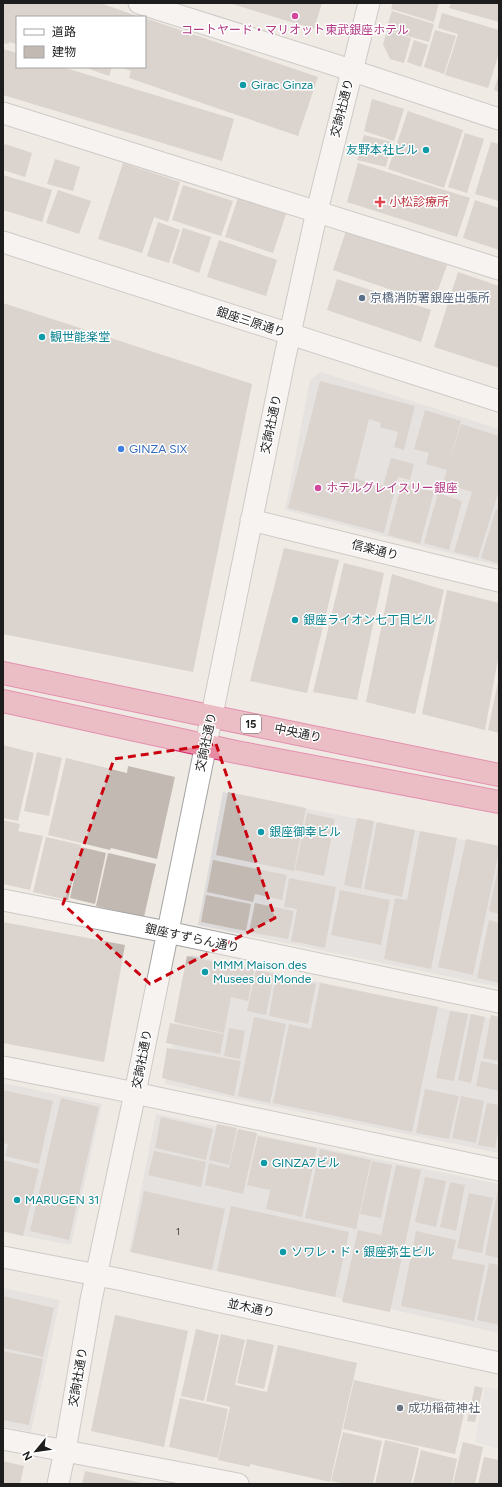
<svg xmlns="http://www.w3.org/2000/svg" width="502" height="1487" viewBox="0 0 502 1487" font-family="Figtree,'Noto Sans JP',sans-serif">
	<style>
		.residential { fill: #dcdada }
		.parking { fill: #e1e1e1 }
		.building { fill: #c3b9b3 }
		.lines { fill: none; stroke-linecap: round; stroke-linejoin: round }
		.street-casing { stroke: #a4a4a4; stroke-width: 23 }
		.highway-casing { stroke: #d8256f; stroke-width: 24 }
		.street { stroke: #fff; stroke-width: 21 }
		.highway { stroke: #e68ba2; stroke-width: 22 }
		.marked { fill: none; stroke: #ca010f; stroke-width: 3; stroke-dasharray: 8 5; stroke-linejoin: round }
		.hotel-dot { fill: #d1479c; stroke: #fff; stroke-width: 1.5 }
		.culture-dot { fill: #0f9aa8; stroke: #fff; stroke-width: 1.5 }
		.health-dot { fill: #e0444e; stroke: #fff; stroke-width: 1.5 }
		.service-dot { fill: #5c6f8a; stroke: #fff; stroke-width: 1.5 }
		.shop-dot { fill: #3f7fe0; stroke: #fff; stroke-width: 1.5 }
		.worship-dot { fill: #6b7280; stroke: #fff; stroke-width: 1.5 }
		.labels { text-anchor: middle; stroke-width: 3; stroke-linejoin: round; paint-order: stroke }
		.number-label { font-size: 10px; fill: #464442 }
		.shield { fill: #fff; stroke: #616161; stroke-width: 1 }
		.shield-label { font-size: 11px; font-weight: bold; fill: #1d1d1d }
		.hotel-label { font-size: 12px; fill: #b23c85; stroke: #fff }
		.culture-label { font-size: 12px; fill: #0d838f; stroke: #fff; text-anchor: start }
		.street-label { font-size: 12px; fill: #1d1d1d; stroke: #fff }
		.health-label { font-size: 12px; fill: #be3a42; stroke: #fff; text-anchor: start }
		.service-label { font-size: 12px; fill: #4e5e75; stroke: #fff; text-anchor: start }
		.shop-label { font-size: 12px; fill: #366cbe; stroke: #fff; text-anchor: start }
		.worship-label { font-size: 12px; fill: #5b616d; stroke: #fff; text-anchor: start }
	</style>
	<rect width="100%" height="100%" fill="#efeae3"/>
	<path class="residential" d="M321 372 499 429V566L285 510 310 380Z
		M223 792 499 847V987L198 925Z
		M191 955 499 1020V1153L165 1084Z
		M3 1083 102 1104 71 1245 3 1232Z
		M156 1114 499 1184V1333L129 1252Z
		M3 1288 60 1300 31 1432 3 1426Z"/>
	<path class="parking" d="M485 1387 499 1390V1449L475 1442Z"/>
	<path class="building" d="M3 3H100L140 17H17V44L9 42 8 44 3 43Z
		M229 3H322L314 29Z
		M393 3H439L434 22 391 9Z
		M451 3H499V22L449 8Z
		M392 11 434 24 429 42 386 30Z
		M442 13 499 30V53L488 88 445 75 458 34 438 28Z
		M145 18 318 77 298 136 129 78 131 71 120 67H145Z
		M435 30 456 36 444 74 424 67Z
		M387 31 411 38 404 63 390 59 383 44Z
		M414 40 428 45 421 67 407 62Z
		M3 49 17 53V67H62L234 119 222 161 3 95Z
		M84 67H112L109 76Z
		M499 74V92L494 90Z
		M372 99 404 109 394 141 364 131Z
		M408 111 463 130 444 188 388 169Z
		M465 133 484 139 467 193 448 187Z
		M364 135 392 142 386 167 357 160Z
		M491 142 499 144V201L475 194Z
		M5 144 32 153 25 177 3 170V150Z
		M55 159 80 167 73 191 47 184Z
		M123 163 180 182 168 222 154 217 142 253 98 239Z
		M358 163 470 198 457 237 347 202Z
		M3 175 52 190 42 222 3 210Z
		M183 185 233 201 221 236 172 220Z
		M58 190 91 201 79 234 46 223Z
		M238 198 286 214 273 253 225 237Z
		M475 200 499 208V250L463 238Z
		M158 222 180 230 169 263 147 256Z
		M183 228 211 237 199 273 172 263Z
		M346 231 447 265 433 304 333 270Z
		M219 240 277 260 266 296 207 277Z
		M458 272 499 286V368L434 347Z
		M337 279 431 310 421 342 327 310Z
		M3 303 252 384 193 672 3 634Z
		M320 381 415 406 404 450 394 447 398 432 380 427 381 423 369 419 354 478 383 486 391 458 414 464 410 480 398 477 384 533 288 508Z
		M425 410 461 421 447 470 426 464 429 453 414 449Z
		M461 424 499 436V490L478 558 454 552 472 492 443 483Z
		M402 482 434 492 420 544 388 535Z
		M438 493 462 501 449 550 424 543Z
		M496 509 499 510V564L481 558Z
		M284 548 339 560 307 693 250 681Z
		M344 563 384 573 357 700 313 692Z
		M392 574 444 590 415 714 366 702Z
		M447 590 499 603V653L485 730 422 714Z
		M498 682H499V733L488 730Z
		M3 745 34 753 18 821 3 818Z
		M37 752 62 758 49 816 24 811Z
		M66 758 127 773 128 766 175 777 157 859 111 848 110 850 48 835Z
		M228 792 306 808 294 871 216 855Z
		M307 813 335 819 324 876 295 870Z
		M357 818 374 821 361 889 344 885Z
		M3 820 20 824 18 831 43 836 30 890 3 884Z
		M377 822 415 830 402 897 364 889Z
		M420 831 457 838 431 969 384 959 395 898 407 900Z
		M46 837 81 845 68 900 33 892Z
		M466 839 499 846V852L473 975 438 967Z
		M81 847 106 853 95 904 70 898Z
		M108 853 156 864 144 917 96 906Z
		M213 860 287 875 282 900 255 894 253 902 207 892Z
		M498 867H499V914L489 911Z
		M289 878 336 887 325 948 291 941 297 909 284 907Z
		M340 890 390 900 381 945 331 935Z
		M206 895 251 904 246 931 201 922Z
		M255 903 294 911 288 939 249 932Z
		M489 920 499 923V983L477 978Z
		M3 922 125 945 104 1062 3 1043Z
		M187 956 254 970 248 1001 231 997 224 1033 174 1022Z
		M256 970 274 974 266 1015 247 1011Z
		M276 975 316 984 308 1024 269 1016Z
		M320 983 438 1007 412 1132 273 1103 289 1024 311 1029Z
		M450 1011 468 1014 454 1081 436 1078Z
		M471 1014 485 1017 471 1083 458 1080Z
		M491 1015 499 1017V1061L483 1058Z
		M254 1017 286 1024 270 1103 238 1096Z
		M170 1023 224 1034 220 1054 166 1043Z
		M229 1028 245 1031 240 1059 224 1056Z
		M167 1048 241 1061 234 1096 162 1078Z
		M481 1061 499 1065V1091L476 1086Z
		M425 1089 459 1096 449 1139 416 1133Z
		M3 1090 53 1101 39 1164 5 1156 8 1144 3 1143Z
		M461 1096 484 1101 476 1143 452 1138Z
		M61 1098 99 1107 69 1240 30 1231Z
		M487 1103 499 1105V1127L495 1148 478 1145Z
		M161 1117 213 1129 206 1160 155 1148Z
		M217 1124 237 1128 229 1165 209 1160Z
		M238 1129 257 1133 243 1194 205 1185 209 1163 229 1168Z
		M258 1136 317 1148 302 1217 266 1209 274 1174 270 1190 247 1185Z
		M320 1149 371 1160 356 1229 305 1218Z
		M154 1151 206 1162 201 1187 148 1175Z
		M3 1160 39 1169 23 1236 3 1231Z
		M372 1161 392 1165 381 1218 360 1214Z
		M396 1165 421 1170 390 1312 342 1302 358 1230 381 1235Z
		M425 1177 446 1181 436 1227 415 1222Z
		M450 1182 465 1185 456 1231 440 1227Z
		M498 1189H499V1258L485 1255Z
		M144 1191 225 1209 212 1270 131 1252Z
		M469 1193 493 1198 482 1253 457 1248Z
		M231 1206 349 1232 335 1297 217 1271Z
		M416 1231 456 1240 452 1259 485 1265 474 1321 401 1306Z
		M489 1263 499 1265V1325L477 1320Z
		M3 1296 54 1308 43 1357 3 1348Z
		M115 1315 188 1331 164 1447 91 1431Z
		M196 1329 219 1335 204 1401 181 1396Z
		M221 1334 245 1340 235 1385 267 1392 278 1345 357 1363 330 1482 250 1464V1467L218 1460 230 1407 206 1401Z
		M247 1339 274 1345 264 1389 237 1383Z
		M3 1351 43 1359 29 1425 3 1420Z
		M354 1380 466 1405 455 1454 343 1429Z
		M475 1386 483 1388 475 1422 467 1421Z
		M180 1398 228 1409 218 1458 169 1447Z
		M343 1432 382 1441 373 1484H346L331 1481Z
		M385 1440 419 1448 411 1484H375Z
		M463 1442 483 1447 475 1484H453Z
		M421 1450 457 1459 452 1484H413Z
		M484 1457 499 1460V1484H478Z
		M3 1461 24 1466 20 1484H3Z
		M85 1471 142 1483V1484H82Z"/>
	<g class="lines">
		<g class="street-casing">
			<path id="street" d="M139 3 326 62 499 119
				M3 113 499 269
				M3 242 499 401
				M251 520 499 581
				M3 900 167 932 499 1002
				M3 1067 111 1088 499 1170
				M3 1257 118 1279 499 1363
				M3 1439 238 1484
				M58 1484 65 1451 91 1300 135 1093 284 361 317 211 369 3"/>
		</g>
		<g class="highway-casing">
			<path id="highway" d="M3 673C168 708 334 741 499 775
				M3 701 236 752 499 802"/>
		</g>
		<use href="#street" class="street"/>
		<use href="#highway" class="highway"/>
	</g>
	<path d="M0 0H502V1487H0ZM216 744 275 918 150 984 63 904 114 759Z" fill="#efeae3" fill-opacity=".55" fill-rule="evenodd"/>
	<path class="marked" d="M216 744 275 918 150 984 63 904 114 759Z"/>
	<g class="hotel-dot">
		<circle cx="295" cy="16" r="4"/>
		<circle cx="318" cy="488" r="4"/>
	</g>
	<g class="culture-dot">
		<circle cx="243" cy="85" r="4"/>
		<circle cx="426" cy="150" r="4"/>
		<circle cx="42" cy="337" r="4"/>
		<circle cx="295" cy="620" r="4"/>
		<circle cx="261" cy="832" r="4"/>
		<circle cx="205" cy="972" r="4"/>
		<circle cx="264" cy="1163" r="4"/>
		<circle cx="17" cy="1200" r="4"/>
		<circle cx="283" cy="1252" r="4"/>
	</g>
	<path class="health-dot" d="M378 196h4v4h4v4h-4v4h-4v-4h-4v-4h4z"/>
	<circle class="service-dot" cx="362" cy="298" r="4"/>
	<circle class="shop-dot" cx="121" cy="449" r="4"/>
	<circle class="worship-dot" cx="400" cy="1408" r="4"/>
	<g class="labels">
		<g class="number-label">
			<text x="178" y="1235">1</text>
		</g>
		<rect class="shield" x="241" y="715" width="20" height="18" rx="3"/>
		<g class="shield-label">
			<text x="251" y="728">15</text>
		</g>
		<g class="hotel-label">
			<text x="295" y="34">コートヤード・マリオット東武銀座ホテル</text>
			<text x="326" y="492" text-anchor="start">ホテルグレイスリー銀座</text>
		</g>
		<g class="culture-label">
			<text x="251" y="89">Girac Ginza</text>
			<text x="418" y="154" text-anchor="end">友野本社ビル</text>
			<text x="50" y="341">観世能楽堂</text>
			<text x="303" y="624">銀座ライオン七丁目ビル</text>
			<text x="269" y="836">銀座御幸ビル</text>
			<text x="213" y="969">MMM Maison des<tspan x="213" dy="14">Musees du Monde</tspan></text>
			<text x="272" y="1167">GINZA7ビル</text>
			<text x="25" y="1204">MARUGEN 31</text>
			<text x="291" y="1256">ソワレ・ド・銀座弥生ビル</text>
		</g>
		<g class="street-label">
			<text transform="translate(342 108) rotate(-76)" y="4">交詢社通り</text>
			<text transform="translate(251 322) rotate(18)" y="4">銀座三原通り</text>
			<text transform="translate(271 424) rotate(-78)" y="4">交詢社通り</text>
			<text transform="translate(375 550) rotate(14)" y="4">信楽通り</text>
			<text transform="translate(298 733) rotate(12)" y="4">中央通り</text>
			<text transform="translate(206 742) rotate(-78)" y="4">交詢社通り</text>
			<text transform="translate(192 938) rotate(12)" y="4">銀座すずらん通り</text>
			<text transform="translate(142 1059) rotate(-79)" y="4">交詢社通り</text>
			<text transform="translate(251 1308) rotate(12)" y="4">並木通り</text>
			<text transform="translate(78 1377) rotate(-80)" y="4">交詢社通り</text>
		</g>
		<g class="health-label">
			<text x="389" y="206">小松診療所</text>
		</g>
		<g class="service-label">
			<text x="370" y="302">京橋消防署銀座出張所</text>
		</g>
		<g class="shop-label">
			<text x="129" y="453">GINZA SIX</text>
		</g>
		<g class="worship-label">
			<text x="408" y="1412">成功稲荷神社</text>
		</g>
	</g>
	<rect width="502" height="1487" fill="none" stroke="#1d1d1d" stroke-width="8"/>
	<rect x="16" y="16" width="130" height="52" fill="#ffffff" stroke="#a5a5a5"/>
	<rect x="24" y="29" width="20" height="6" fill="#ffffff" stroke="#a5a5a5"/>
	<text x="52" y="36" font-size="12" fill="#1d1d1d">道路</text>
	<rect x="24" y="46" width="20" height="12" fill="#c3b9b3" stroke="#a5a5a5"/>
	<text x="52" y="56" font-size="12" fill="#1d1d1d">建物</text>
	<g transform="translate(36 1451) rotate(241)" stroke="#ffffff" stroke-width="3" paint-order="stroke">
	<path d="M0-3L7 15L0 10L-7 15Z" fill="#1d1d1d"/>
	<text y="-6" font-size="11" font-weight="bold" text-anchor="middle" fill="#1d1d1d">N</text>
	</g>
</svg>
